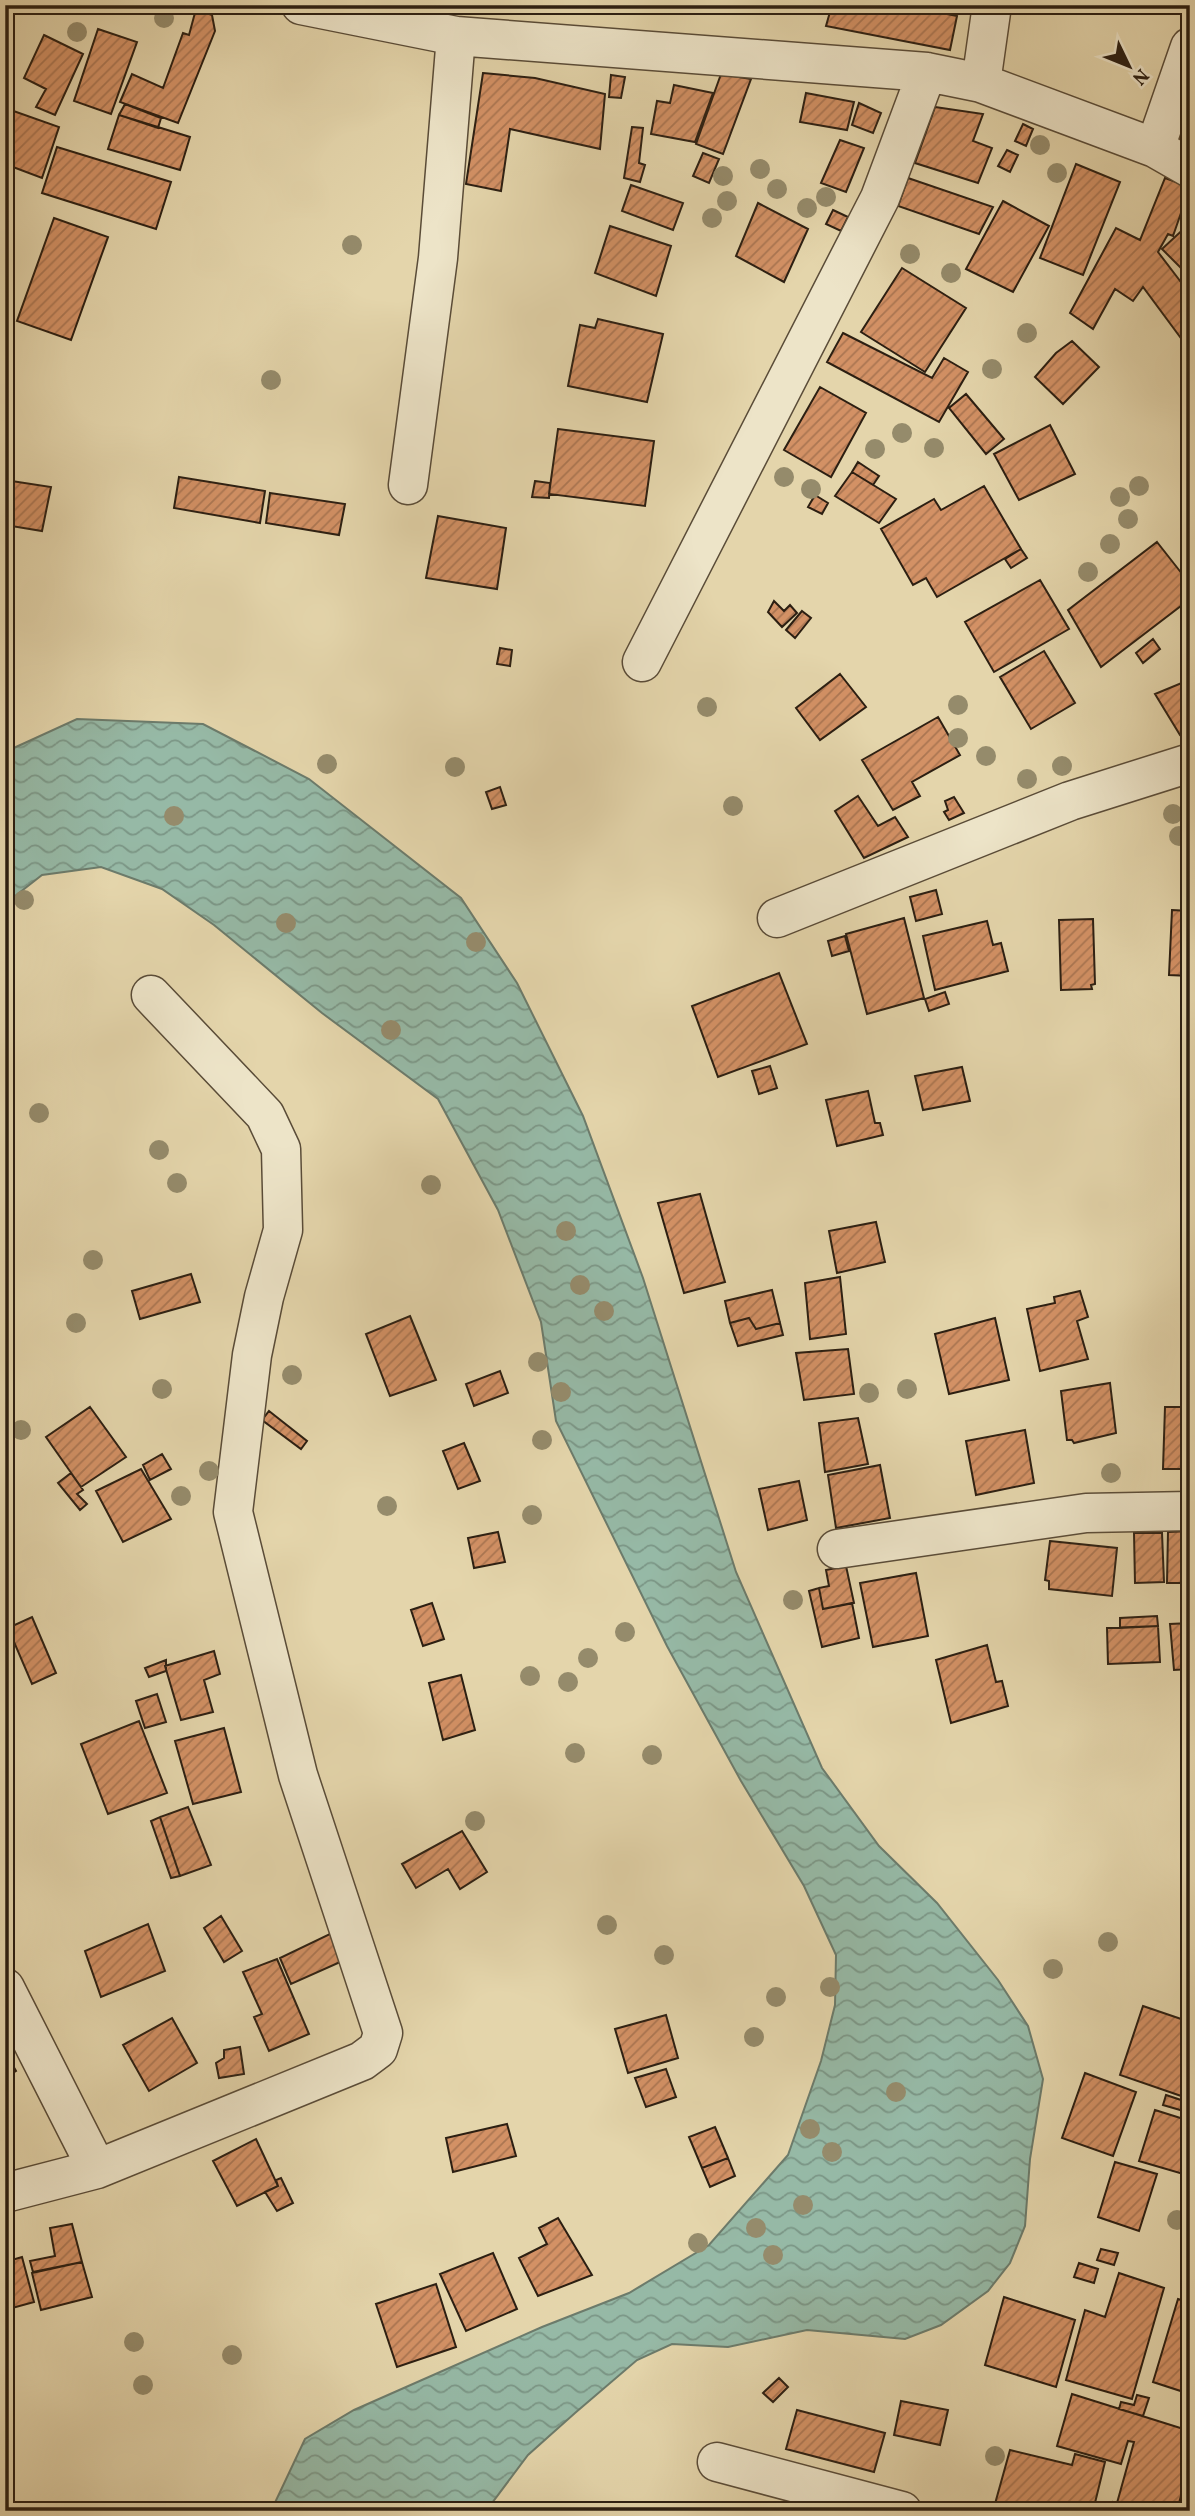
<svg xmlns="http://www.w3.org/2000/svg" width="1195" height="2516" font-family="Vollkorn,serif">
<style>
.water{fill:url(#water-waves);stroke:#6c7b6b;stroke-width:2}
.building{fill:url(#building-hatch);stroke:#2c1f12;stroke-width:2}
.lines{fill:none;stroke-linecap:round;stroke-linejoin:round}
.minor-casing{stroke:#5a4c38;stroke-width:41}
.minor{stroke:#ede4c8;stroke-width:38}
.tree{fill:#958b6b}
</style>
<defs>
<pattern id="water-waves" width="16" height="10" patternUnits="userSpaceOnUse" patternTransform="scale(1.75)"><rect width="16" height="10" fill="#96b9a6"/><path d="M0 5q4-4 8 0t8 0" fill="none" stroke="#7b9686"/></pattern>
<pattern id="building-hatch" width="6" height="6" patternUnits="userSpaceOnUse" patternTransform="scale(1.75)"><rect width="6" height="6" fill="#d39165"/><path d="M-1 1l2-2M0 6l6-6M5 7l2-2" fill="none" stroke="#ab7652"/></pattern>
</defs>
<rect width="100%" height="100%" fill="#e4d5ab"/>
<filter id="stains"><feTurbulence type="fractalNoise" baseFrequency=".00286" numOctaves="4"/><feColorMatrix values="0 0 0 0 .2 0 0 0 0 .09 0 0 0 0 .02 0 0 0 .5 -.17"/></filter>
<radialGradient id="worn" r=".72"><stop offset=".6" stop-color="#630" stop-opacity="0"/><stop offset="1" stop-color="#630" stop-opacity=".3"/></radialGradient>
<path class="water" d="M77 719 203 724 309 779 461 898 517 983 583 1116 643 1278 736 1572 822 1768 879 1846 937 1903 998 1980 1028 2026 1043 2079 1030 2159 1025 2226 1010 2263 988 2291 941 2325 905 2339 807 2330 728 2347 672 2344 637 2360 575 2413 528 2455 486 2511H271L305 2439 354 2410 542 2327 629 2293 709 2245 788 2155 821 2061 835 2005 836 1955 804 1886 741 1781 667 1646 556 1421 541 1322 498 1210 438 1099 322 1013 214 925 162 889 101 867 42 875 5 904V752Z"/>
<path class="building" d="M496 5H515L513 12 498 9Z
M601 5H653L652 14 601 10Z
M792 5H830L829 11Z
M832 5H902L957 16 950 50 826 26Z
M196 9 212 15 215 31 178 123 120 102 132 74 163 88 183 33 189 35Z
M98 29 137 42 111 114 74 101Z
M44 35 83 54 55 115 36 107 46 89 24 78Z
M483 73 535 78 605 94 600 149 510 129 501 191 466 184Z
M721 74 751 79 723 154 696 144Z
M611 75 625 77 621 98 609 97Z
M674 85 713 93 695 142 651 134 657 101 670 103Z
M806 93 854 102 847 130 800 122Z
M859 103 881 113 873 133 852 125Z
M125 104 161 118 158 128 119 115Z
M935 107 983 114 973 141 992 148 978 183 915 163Z
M5 108 59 127 42 178 5 164Z
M119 115 190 137 180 170 108 149Z
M1023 124 1033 129 1026 146 1015 141Z
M632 127 643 128 639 163 645 165 640 182 624 178Z
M840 140 864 148 846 192 821 183Z
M57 147 171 182 156 229 42 193Z
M1007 150 1018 155 1010 172 998 166Z
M703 153 719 159 709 183 693 176Z
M1076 164 1120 182 1083 275 1040 258Z
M908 178 993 207 979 234 898 206Z
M1165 178 1190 187 1173 236 1168 234 1158 252 1190 294V341L1186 345 1143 287 1133 301 1115 289 1093 329 1070 313 1116 228 1140 240Z
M631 185 683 203 673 230 622 211Z
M1003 201 1049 226 1013 292 966 269Z
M758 203 808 229 784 282 736 256Z
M833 210 848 217 841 231 826 224Z
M54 218 108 237 71 340 17 321Z
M1190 223V277L1162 249Z
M610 226 671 246 656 296 595 273Z
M902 268 966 308 925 372 861 332Z
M598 319 663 334 647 402 568 386 580 325 595 328Z
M843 333 932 378 944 358 968 372 939 422 827 362Z
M1072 341 1099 367 1063 404 1035 377 1056 353Z
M820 387 866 413 831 477 784 450Z
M966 394 1004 439 986 454 949 408Z
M1050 425 1075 474 1019 500 994 454Z
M558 429 654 441 645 506 549 494Z
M858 462 879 476 873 485 852 472Z
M852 472 896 499 879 523 835 496Z
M179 477 265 491 260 523 174 508Z
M5 480 51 487 42 531 5 525Z
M535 481 550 483 549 498 532 497Z
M984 486 1021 549 937 597 926 578 913 585 881 529 934 499 941 510Z
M270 493 345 504 339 535 266 523Z
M815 495 828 503 822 514 808 507Z
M438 516 506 528 497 589 426 578Z
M1157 542 1190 584V599L1101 667 1068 610Z
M1021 549 1027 558 1011 568 1005 559Z
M1040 580 1069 629 994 672 965 622Z
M774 601 784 611 790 605 797 613 782 627 768 612Z
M802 611 811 618 795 638 786 630Z
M1153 639 1160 649 1143 663 1136 653Z
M500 648 512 650 510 666 497 664Z
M1044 651 1075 703 1031 729 1000 677Z
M840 674 866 707 820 740 796 708Z
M1184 682 1190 693V731L1180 735 1155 694Z
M938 717 960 755 912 782 920 796 893 810 862 760Z
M500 787 506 805 492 809 486 792Z
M858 796 878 826 895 817 908 837 864 858 835 811Z
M954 797 964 813 949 820 944 812 948 810 945 801Z
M936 890 942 914 916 921 910 897Z
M1172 910 1190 911V976L1169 975Z
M904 918 924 998 867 1014 846 934Z
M1093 919 1095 984 1091 985 1092 989 1061 990 1059 920Z
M987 921 993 945 1001 943 1008 971 935 990 923 936Z
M845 936 849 951 832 956 828 941Z
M779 973 807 1044 718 1077 692 1006Z
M945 992 949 1004 929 1011 925 999Z
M770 1066 777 1088 759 1094 752 1071Z
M962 1067 970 1101 923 1110 915 1076Z
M868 1091 875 1123H880L883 1135 837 1146 826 1100Z
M700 1194 725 1282 684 1293 658 1203Z
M876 1222 885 1262 837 1273 829 1231Z
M191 1274 200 1302 140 1319 132 1291Z
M840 1277 846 1334 810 1339 805 1283Z
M772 1290 780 1323 756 1329 749 1318 730 1323 725 1301Z
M1080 1291 1088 1317 1077 1321 1088 1359 1040 1371 1027 1309 1055 1303 1054 1297Z
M410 1316 436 1380 390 1396 366 1334Z
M749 1318 756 1329 780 1323 783 1335 738 1346 730 1323Z
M995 1318 1009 1380 949 1394 935 1334Z
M848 1349 854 1394 804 1400 796 1353Z
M500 1371 508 1393 474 1406 466 1384Z
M1110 1383 1116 1433 1074 1443 1072 1440H1067L1061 1391Z
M90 1407 126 1457 81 1487 46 1437Z
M1165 1407H1190V1469H1163Z
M269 1411 307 1441 301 1449 262 1420Z
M858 1418 868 1464 825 1472 819 1423Z
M1025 1430 1034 1483 976 1495 966 1441Z
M464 1443 480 1481 458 1489 443 1451Z
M162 1454 171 1469 150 1480 143 1465Z
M880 1465 890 1518 836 1528 828 1475Z
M141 1469 171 1519 123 1542 96 1491Z
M71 1473 83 1490 77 1494 87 1504 80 1510 58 1483Z
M799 1481 807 1520 768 1530 759 1489Z
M1190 1531V1587H1182V1583H1167L1168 1532Z
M498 1532 505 1562 474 1568 468 1538Z
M1134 1533H1162L1164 1582 1135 1583Z
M1050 1541 1117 1548 1112 1596 1049 1589V1581L1045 1580Z
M846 1566 854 1603 823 1609 819 1588 829 1586 826 1570Z
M916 1573 928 1636 873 1647 860 1583Z
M819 1588 823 1609 852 1603 859 1638 822 1647 809 1591Z
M432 1603 444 1639 423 1646 411 1610Z
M1157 1616 1158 1626 1120 1628V1618Z
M32 1617 56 1673 32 1684 8 1628Z
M1190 1623V1669L1174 1670 1170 1624Z
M1158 1626 1160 1662 1108 1664 1107 1628Z
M987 1645 996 1682 1002 1681 1008 1706 951 1723 936 1660Z
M214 1651 220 1674 204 1680 213 1712 181 1720 165 1666Z
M166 1660V1671L149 1677 145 1668Z
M461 1675 475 1730 443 1740 429 1683Z
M157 1694 166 1722 145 1728 136 1701Z
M139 1721 167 1793 108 1814 81 1744Z
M224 1728 241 1792 193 1804 175 1741Z
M188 1807 211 1865 180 1876 160 1817Z
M160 1817 180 1876 171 1878 151 1821Z
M462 1831 487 1872 460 1889 448 1869 416 1888 402 1864Z
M221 1916 242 1951 224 1962 204 1928Z
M148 1924 165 1971 101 1997 85 1951Z
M334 1932 347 1959 291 1984 280 1958Z
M277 1959 309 2034 269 2051 254 2017 262 2014 243 1972Z
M1143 2006 1190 2022V2099L1120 2075Z
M666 2015 678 2058 628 2073 615 2029Z
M172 2018 197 2063 149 2091 123 2045Z
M240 2047 244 2074 219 2078 216 2063 224 2058V2050Z
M5 2052 16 2071 5 2078Z
M666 2069 676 2097 646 2107 635 2078Z
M1085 2073 1136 2092 1113 2156 1062 2138Z
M1166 2095 1190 2103 1187 2112 1163 2105Z
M1155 2110 1190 2121V2176L1139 2161Z
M507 2124 516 2156 453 2172 446 2138Z
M715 2127 728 2158 702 2168 689 2137Z
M256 2139 278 2186 237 2206 213 2161Z
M728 2158 735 2176 710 2187 702 2168Z
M1115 2162 1157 2174 1139 2231 1098 2217Z
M281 2178 293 2203 277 2211 265 2192 278 2186 276 2180Z
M558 2218 592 2275 538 2296 519 2258 547 2244 539 2228Z
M72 2224 82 2262 33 2272 30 2261 55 2256 50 2228Z
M1101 2249 1118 2253 1114 2265 1097 2260Z
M493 2253 517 2309 466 2331 440 2274Z
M22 2257 34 2302 5 2310V2262Z
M82 2262 92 2297 41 2310 32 2273Z
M1079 2263 1098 2269 1094 2283 1074 2277Z
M1119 2273 1164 2288 1132 2399 1066 2380 1085 2310 1105 2317Z
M436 2284 456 2347 397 2367 376 2304Z
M1004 2297 1075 2320 1056 2387 985 2365Z
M1178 2299 1190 2303V2394L1153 2382Z
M779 2378 788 2387 773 2402 763 2393Z
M1072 2394 1190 2431V2461L1177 2511H1111L1113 2502 1117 2503 1134 2442 1128 2441 1121 2464 1057 2446Z
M1137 2395 1149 2398 1143 2416 1119 2409 1121 2402 1134 2405Z
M901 2401 948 2410 940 2445 894 2435Z
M797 2410 885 2433 874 2472 786 2449Z
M1010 2450 1072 2465 1075 2454 1105 2462 1093 2511H993Z"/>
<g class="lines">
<g class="minor-casing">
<path id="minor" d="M301 5 456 36 927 72 981 83 1155 148 1190 168
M981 83 992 5
M1155 148 1190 47
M408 485 438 258 456 36
M642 662 880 198 927 72
M777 918 1070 801 1190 763
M837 1549 1086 1513 1190 1511
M5 1988 97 2169
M5 2193 97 2169 362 2061 378 2049 383 2033 298 1775 233 1512 252 1355 264 1297 283 1230 281 1149 265 1115 151 995
M717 2462 902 2511"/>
</g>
<use href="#minor" class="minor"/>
</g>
<g class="tree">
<circle cx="164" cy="18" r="10"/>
<circle cx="77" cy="32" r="10"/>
<circle cx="1040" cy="145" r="10"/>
<circle cx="760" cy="169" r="10"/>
<circle cx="1057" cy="173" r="10"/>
<circle cx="723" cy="176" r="10"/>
<circle cx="777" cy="189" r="10"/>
<circle cx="826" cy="197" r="10"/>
<circle cx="727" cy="201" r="10"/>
<circle cx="807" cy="208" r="10"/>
<circle cx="712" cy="218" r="10"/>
<circle cx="352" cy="245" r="10"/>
<circle cx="910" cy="254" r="10"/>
<circle cx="951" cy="273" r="10"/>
<circle cx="1027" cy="333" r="10"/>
<circle cx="992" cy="369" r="10"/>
<circle cx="271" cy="380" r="10"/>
<circle cx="902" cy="433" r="10"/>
<circle cx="934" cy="448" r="10"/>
<circle cx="875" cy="449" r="10"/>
<circle cx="784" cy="477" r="10"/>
<circle cx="1139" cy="486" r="10"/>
<circle cx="811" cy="489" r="10"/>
<circle cx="1120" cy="497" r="10"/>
<circle cx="1128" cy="519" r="10"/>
<circle cx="1110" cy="544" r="10"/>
<circle cx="1088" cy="572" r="10"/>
<circle cx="958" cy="705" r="10"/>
<circle cx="707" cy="707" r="10"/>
<circle cx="958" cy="738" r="10"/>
<circle cx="986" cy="756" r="10"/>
<circle cx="327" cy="764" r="10"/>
<circle cx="1062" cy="766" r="10"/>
<circle cx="455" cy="767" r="10"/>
<circle cx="1027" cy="779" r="10"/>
<circle cx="733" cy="806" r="10"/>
<circle cx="1173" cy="814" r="10"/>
<circle cx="174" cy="816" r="10"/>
<circle cx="1179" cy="836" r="10"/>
<circle cx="24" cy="900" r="10"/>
<circle cx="286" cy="923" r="10"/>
<circle cx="476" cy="942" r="10"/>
<circle cx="391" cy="1030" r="10"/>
<circle cx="39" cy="1113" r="10"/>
<circle cx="159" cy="1150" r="10"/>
<circle cx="177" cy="1183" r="10"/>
<circle cx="431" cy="1185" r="10"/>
<circle cx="566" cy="1231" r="10"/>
<circle cx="93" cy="1260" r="10"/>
<circle cx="580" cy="1285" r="10"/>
<circle cx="604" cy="1311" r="10"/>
<circle cx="76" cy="1323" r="10"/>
<circle cx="538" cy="1362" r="10"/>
<circle cx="292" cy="1375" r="10"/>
<circle cx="162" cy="1389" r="10"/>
<circle cx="907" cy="1389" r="10"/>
<circle cx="561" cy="1392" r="10"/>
<circle cx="869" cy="1393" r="10"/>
<circle cx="21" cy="1430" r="10"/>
<circle cx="542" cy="1440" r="10"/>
<circle cx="209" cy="1471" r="10"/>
<circle cx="1111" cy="1473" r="10"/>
<circle cx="181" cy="1496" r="10"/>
<circle cx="387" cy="1506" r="10"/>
<circle cx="532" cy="1515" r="10"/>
<circle cx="793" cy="1600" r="10"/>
<circle cx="625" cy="1632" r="10"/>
<circle cx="588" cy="1658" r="10"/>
<circle cx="530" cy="1676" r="10"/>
<circle cx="568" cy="1682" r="10"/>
<circle cx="575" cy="1753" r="10"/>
<circle cx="652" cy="1755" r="10"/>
<circle cx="475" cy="1821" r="10"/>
<circle cx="607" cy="1925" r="10"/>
<circle cx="1108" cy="1942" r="10"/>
<circle cx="664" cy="1955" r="10"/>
<circle cx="1053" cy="1969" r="10"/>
<circle cx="830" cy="1987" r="10"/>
<circle cx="776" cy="1997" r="10"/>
<circle cx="754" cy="2037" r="10"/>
<circle cx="896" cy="2092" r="10"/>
<circle cx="810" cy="2129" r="10"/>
<circle cx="832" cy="2152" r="10"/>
<circle cx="803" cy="2205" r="10"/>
<circle cx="1177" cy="2220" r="10"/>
<circle cx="756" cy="2228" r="10"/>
<circle cx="698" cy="2243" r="10"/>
<circle cx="773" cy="2255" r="10"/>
<circle cx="134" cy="2342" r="10"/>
<circle cx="232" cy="2355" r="10"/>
<circle cx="143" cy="2385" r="10"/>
<circle cx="995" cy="2456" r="10"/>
</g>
<rect width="1195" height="2516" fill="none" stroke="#e4d5ab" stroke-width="28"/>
<rect x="7" y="7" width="1181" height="2502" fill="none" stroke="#2c1f12" stroke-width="3.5"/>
<rect x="14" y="14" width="1167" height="2488" fill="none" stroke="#2c1f12" stroke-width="2"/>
<g transform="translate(1129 66) rotate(133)" stroke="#ede4c8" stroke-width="5" paint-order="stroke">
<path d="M0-5L12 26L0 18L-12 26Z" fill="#2c1f12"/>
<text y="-10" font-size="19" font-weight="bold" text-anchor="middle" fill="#2c1f12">N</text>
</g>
<rect width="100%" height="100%" filter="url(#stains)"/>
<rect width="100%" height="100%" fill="url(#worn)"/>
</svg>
